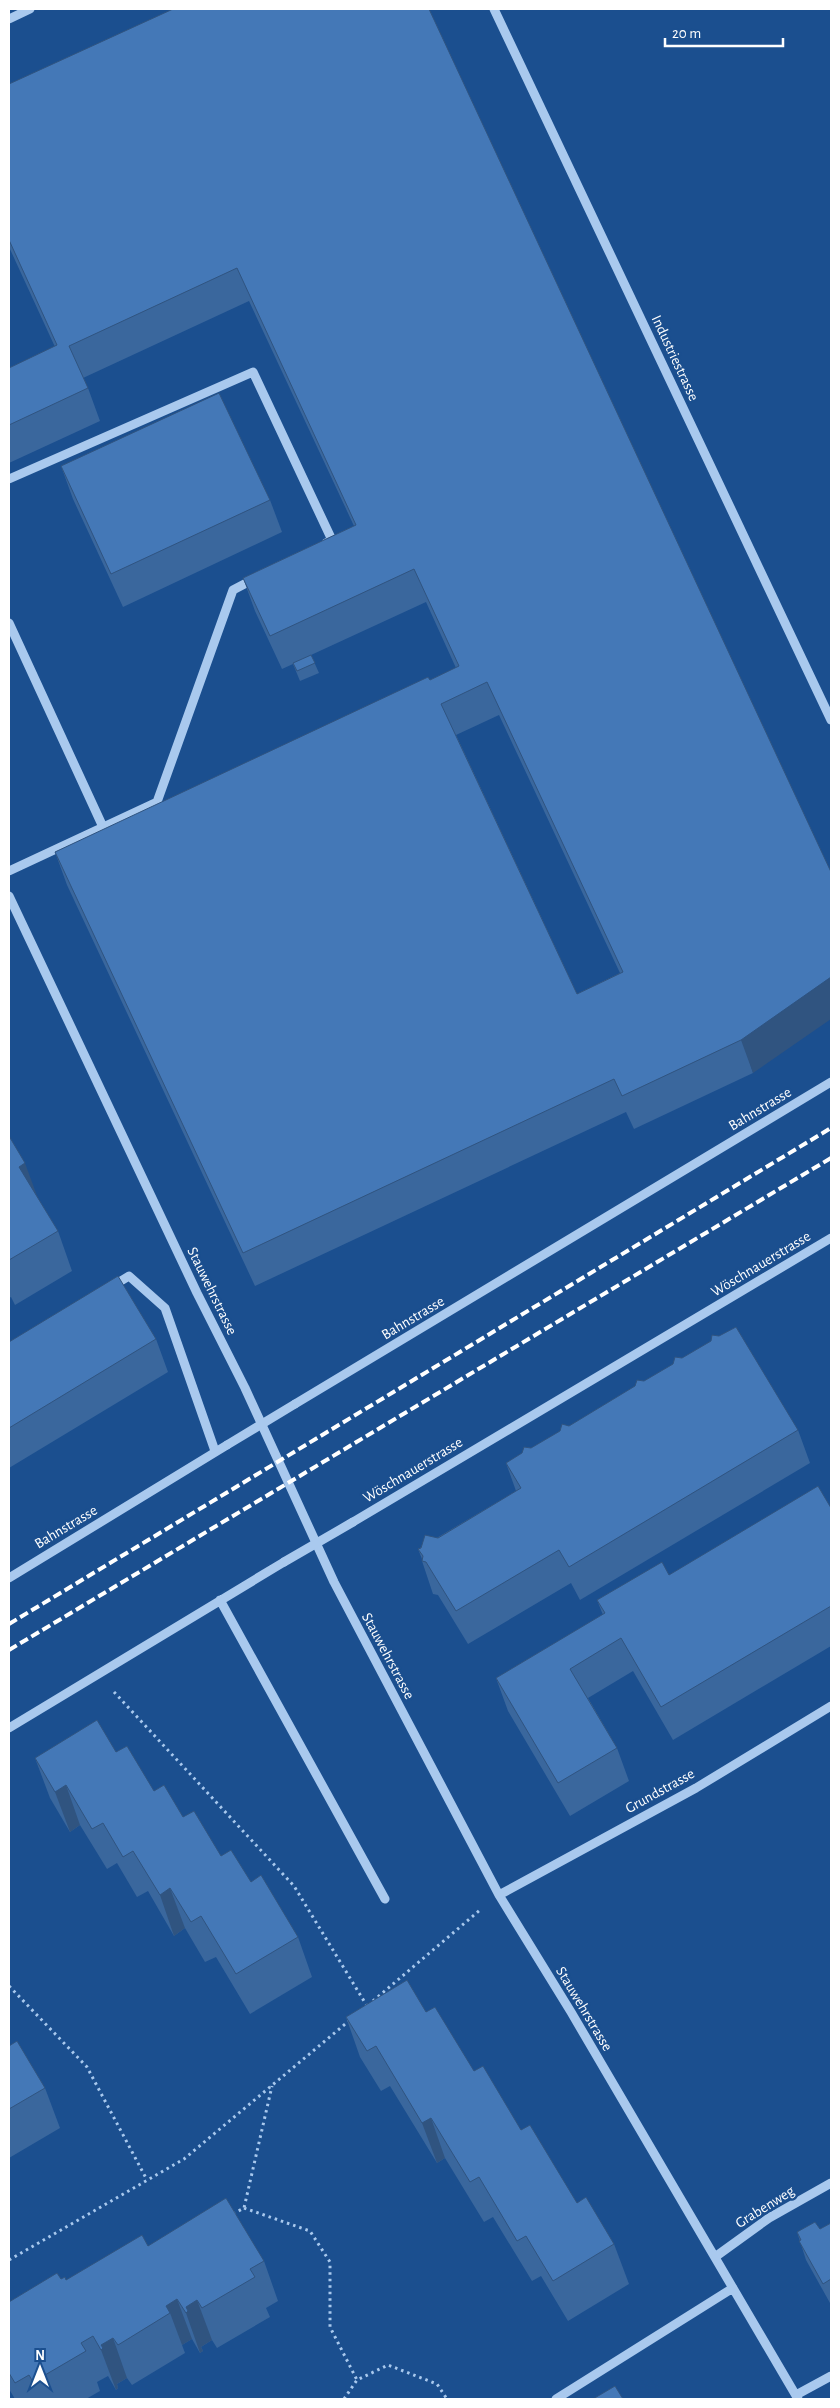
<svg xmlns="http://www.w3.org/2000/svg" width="840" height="2408" font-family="'Alegreya Sans',sans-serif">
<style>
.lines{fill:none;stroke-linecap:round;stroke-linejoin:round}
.path{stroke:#a9c9ee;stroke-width:3;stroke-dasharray:2.5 4;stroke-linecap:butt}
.minor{stroke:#a9c9ee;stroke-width:9}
.rail{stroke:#fff;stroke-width:4;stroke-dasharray:9 4;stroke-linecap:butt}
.minor-bridge{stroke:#a9c9ee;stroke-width:9}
.wall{fill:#3a679d;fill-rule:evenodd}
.shaded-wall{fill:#305480}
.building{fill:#4478b7;stroke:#305480;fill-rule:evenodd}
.labels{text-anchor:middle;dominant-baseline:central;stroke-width:5;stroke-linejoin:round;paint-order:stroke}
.street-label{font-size:15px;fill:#fff;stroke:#1b4f8f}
</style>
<rect width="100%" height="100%" fill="#1b4f8f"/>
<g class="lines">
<path class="path" d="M114 1692 294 1886 367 2006
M9 1986 87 2067 147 2180
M373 2001 480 1910
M244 2208 310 2231 330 2262V2327L357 2380
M233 2214 244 2208 272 2086
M9 2260 184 2159 350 2020
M344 2399 357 2380 388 2365 437 2384 447 2399"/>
<path class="minor" d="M494 9 831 720
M9 19 30 9
M9 479 253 372 332 540 326 543
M9 623 103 827
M9 871 157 802 233 590 254 579
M9 896 197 1293 245 1388 334 1582 499 1895 571 2012 798 2399
M111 1287 129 1276 165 1308 215 1451
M295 1404 831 1082
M353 1522 831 1238
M9 1578 227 1445
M220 1600 385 1899
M9 1728 284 1562
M499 1895 696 1788 831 1706
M715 2257 769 2218 831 2183
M796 2395 831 2376
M556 2399 733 2288"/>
<path class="rail" d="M9 1624 831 1128
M9 1650 831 1158"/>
<path class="minor-bridge" d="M227 1445 295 1404
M284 1562 353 1522"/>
</g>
<path class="wall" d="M429 9 753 1073 634 1129 626 1112 255 1286 67 885 55 852 456 668 426 602 311 655 319 673 300 681 293 664 282 669 255 611 243 578 354 526 249 301 83 378 88 388 100 421 9 463V368L55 347 9 247V84ZM499 715 620 973 577 994 456 735Z
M61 466 270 500 282 532 123 607 73 499Z
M9 1136 37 1198 58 1231 72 1271 15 1305 11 1297 9 1298Z
M156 1339 168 1372 9 1468V1342Z
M569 1426 798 1430 810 1463 580 1600 571 1583 468 1644 438 1595 433 1594 422 1561V1559L418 1549 516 1491 506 1463Z
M831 1508V1646L673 1740 633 1671 588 1698 617 1748 629 1781 570 1816 508 1711 496 1678 603 1615 597 1600 669 1575Z
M116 1752 154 1791 183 1817 221 1856 251 1882 298 1937 312 1977 250 2014 216 1957 205 1962 185 1928 174 1936 148 1891 137 1897 117 1863 107 1869 80 1825 70 1832 50 1798 35 1758Z
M426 2012 521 2130 577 2203 614 2244 629 2284 568 2321 541 2276 532 2281 493 2217 484 2222 445 2158 437 2163 390 2086 381 2091 360 2057 346 2017Z
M9 2046 45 2088 60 2128 9 2158Z
M831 2223V2302L830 2303 806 2260 797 2232 820 2229Z
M148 2246 264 2261 278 2301 266 2308 270 2317 217 2348 212 2340 201 2347 203 2351 200 2353 192 2339 182 2345 185 2353 132 2385 127 2378 117 2384 118 2388 116 2390 108 2376 97 2382 100 2391 86 2399H15L9 2389V2302L61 2279 66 2280Z"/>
<path class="shaded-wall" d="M831 977V1019L753 1073 741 1040Z
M25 1163 40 1204 19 1167Z
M66 1785 80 1825 70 1832 55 1792Z
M170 1888 185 1928 174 1936 160 1895Z
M431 2118 445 2158 437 2163 422 2123Z
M177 2299 192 2339 182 2345 170 2313 166 2306Z
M197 2300 212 2340 201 2347 203 2351 200 2353 186 2313V2307Z
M113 2338 127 2378 117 2384 118 2388 116 2390 101 2350V2345Z"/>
<path class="building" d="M173 9H429L831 872V977L741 1040 622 1096 614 1079 243 1253 55 852 428 677 430 680 459 666 414 569 270 636 243 578 356 525 237 268 69 346 88 388 9 425V368L57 345 9 240V84ZM487 682 623 972 577 994 441 704Z
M219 393 270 500 111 574 61 466Z
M311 655 315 663 297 671 293 663Z
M9 1136 25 1163 19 1167 58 1231 9 1260Z
M118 1276 156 1339 9 1428V1342Z
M736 1327 798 1430 569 1567 559 1550 456 1611 426 1562 422 1561 423 1556 418 1549 421 1548 425 1535 438 1538 521 1488 506 1463 522 1453 524 1447 531 1448 560 1431 562 1424 569 1426 635 1386 637 1380 644 1381 673 1364 675 1357 682 1358 711 1341 712 1335 719 1336Z
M818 1486 831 1508V1606L661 1707 621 1638 570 1669 617 1748 558 1783 496 1678 605 1613 597 1600 662 1562 669 1575Z
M97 1720 116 1752 127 1746 154 1791 164 1785 183 1817 194 1811 221 1856 231 1850 251 1882 261 1875 298 1937 236 1974 201 1916 191 1922 170 1888 160 1895 133 1851 123 1857 103 1823 92 1829 66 1785 55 1792 35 1758Z
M407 1980 426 2012 435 2007 474 2071 483 2066 521 2130 530 2125 577 2203 586 2197 614 2244 553 2281 526 2236 517 2241 479 2177 470 2182 431 2118 422 2123 376 2046 367 2051 346 2017Z
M17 2041 45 2088 9 2109V2046Z
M226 2198 264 2261 250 2269 255 2277 202 2308 197 2300 186 2307 188 2311 186 2313 177 2299 166 2306 170 2313 118 2345 113 2338 101 2345 103 2348 101 2350 93 2336 81 2343 86 2351 33 2382 29 2375 15 2383 9 2373V2302L57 2273 61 2279 65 2277 66 2280 142 2235 148 2246Z
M815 2222 820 2229 831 2223V2279L823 2284 799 2241 801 2240 797 2232Z
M615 2386 623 2399H593Z"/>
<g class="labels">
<g class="street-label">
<text transform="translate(675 358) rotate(65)">Industriestrasse</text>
<text transform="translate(760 1109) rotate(-31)">Bahnstrasse</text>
<text transform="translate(761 1264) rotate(-31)">Wöschnauerstrasse</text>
<text transform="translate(212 1291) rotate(64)">Stauwehrstrasse</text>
<text transform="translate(413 1318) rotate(-31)">Bahnstrasse</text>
<text transform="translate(413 1470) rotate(-31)">Wöschnauerstrasse</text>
<text transform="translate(66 1527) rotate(-31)">Bahnstrasse</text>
<text transform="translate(388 1656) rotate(62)">Stauwehrstrasse</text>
<text transform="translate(660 1791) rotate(-29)">Grundstrasse</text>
<text transform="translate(584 2009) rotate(59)">Stauwehrstrasse</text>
<text transform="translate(765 2207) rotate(-32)">Grabenweg</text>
</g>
</g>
<rect width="840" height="2408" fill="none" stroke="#ffffff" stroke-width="20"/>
<g transform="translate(40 2368)" stroke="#1b4f8f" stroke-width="4" paint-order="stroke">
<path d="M0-4L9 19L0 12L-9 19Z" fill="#ffffff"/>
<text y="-8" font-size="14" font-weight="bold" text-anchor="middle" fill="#ffffff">N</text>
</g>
<path d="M665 38v8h118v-8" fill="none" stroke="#ffffff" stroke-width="2.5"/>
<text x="672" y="38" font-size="15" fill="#ffffff" stroke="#1b4f8f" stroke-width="4" paint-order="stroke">20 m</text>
</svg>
